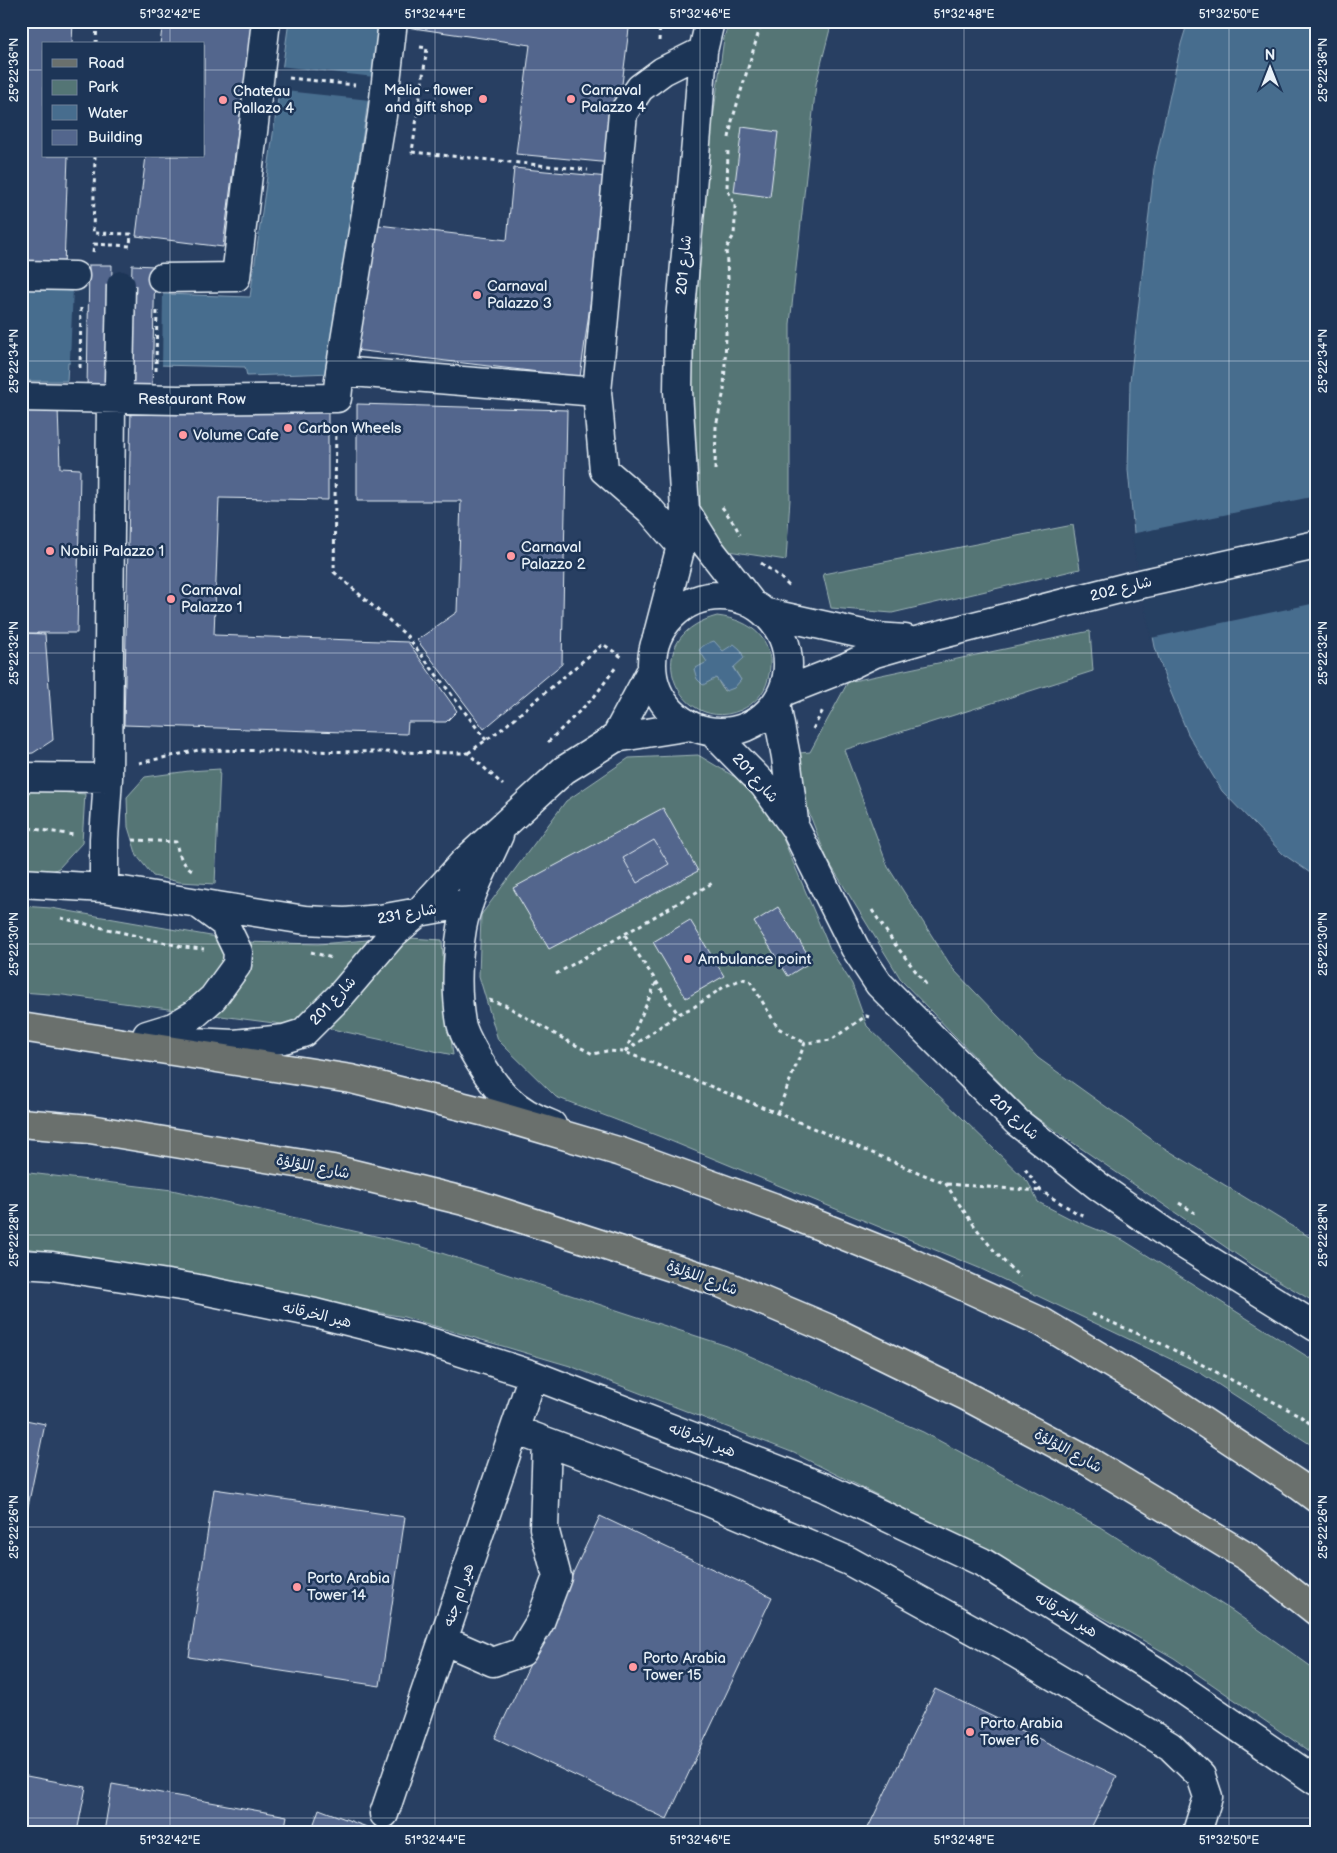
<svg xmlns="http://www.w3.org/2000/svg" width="1337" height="1853" font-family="'Balsamiq Sans','Playpen Sans Arabic',sans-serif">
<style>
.green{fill:#547575;stroke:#9eb3b6;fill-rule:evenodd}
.water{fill:#476d8e;stroke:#87a2b8}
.pier{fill:#283f62}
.building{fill:#53668d;stroke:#e8f1f8}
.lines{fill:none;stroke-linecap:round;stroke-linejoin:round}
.minor-casing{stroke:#e8f1f8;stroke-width:31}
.major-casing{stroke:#e8f1f8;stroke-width:31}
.path{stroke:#e8f1f8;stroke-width:3;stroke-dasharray:4 4;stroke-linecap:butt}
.minor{stroke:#1d3557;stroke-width:28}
.major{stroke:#6a706d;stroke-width:28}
.minor-bridge-casing{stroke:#e8f1f8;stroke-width:31;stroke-linecap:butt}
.minor-bridge{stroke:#1d3557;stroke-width:28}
.ticks{fill:none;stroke:#e8f1f8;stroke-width:1;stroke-opacity:0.45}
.poi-dot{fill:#ff9aa2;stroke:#1d3557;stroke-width:2}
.labels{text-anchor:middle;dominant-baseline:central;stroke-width:5;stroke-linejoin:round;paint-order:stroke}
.poi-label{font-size:15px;fill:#e8f1f8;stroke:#1d3557;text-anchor:start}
.street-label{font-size:15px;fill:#e8f1f8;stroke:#1d3557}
.neatline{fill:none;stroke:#e8f1f8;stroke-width:2}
.ticks-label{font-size:12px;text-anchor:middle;fill:#e8f1f8}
</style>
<rect width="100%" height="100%" fill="#283f62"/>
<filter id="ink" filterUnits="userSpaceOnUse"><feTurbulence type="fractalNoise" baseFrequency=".02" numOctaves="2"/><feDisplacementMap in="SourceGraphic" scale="10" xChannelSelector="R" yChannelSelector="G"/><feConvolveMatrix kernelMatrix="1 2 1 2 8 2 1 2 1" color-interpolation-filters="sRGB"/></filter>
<g filter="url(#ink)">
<path class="green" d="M729 21H832L816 84 790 324V499L786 560 722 550 691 502V280L724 38Z
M1073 525 1080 569 892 613 831 608 823 574Z
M717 616C752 620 778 641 768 679 765 693 754 704 741 710 680 737 633 638 717 616ZM723 651 741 680 734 687 724 691 707 662Z
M1090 631 1093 671 844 750 888 867 953 969 1038 1058 1161 1146 1316 1241V1303L1249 1263 1028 1112 902 981 827 859 804 800 800 753 810 752 848 682Z
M698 755 735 777 773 815 830 949 852 984 867 1026 1028 1182 1038 1202 1071 1219 1123 1240 1316 1362V1448L1202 1374 979 1268 661 1137 556 1097 498 1040 479 976 481 915 566 801 629 758Z
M220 769 215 884 179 882 153 876 137 856 128 827 127 797 145 777 189 771Z
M32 790 85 794 82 843 59 868 46 874 21 873V802Z
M21 906 51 908 245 942 318 944 368 940 329 992 314 1009 289 1025 63 995 21 992Z
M409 938 442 940 444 979 453 1055 327 1028Z
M21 1172 172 1190 420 1246 727 1346 923 1432 1100 1527 1234 1612 1316 1670V1756L1174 1658 972 1543 794 1453 570 1366 404 1317 21 1247Z"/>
<path class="water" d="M289 21H380L338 301 333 373 247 376 245 367 68 363 67 381H28V379H21V289L250 297Z
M1188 21H1316V877L1283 854 1222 791 1188 734 1167 683 1155 647 1135 543 1128 470 1130 382 1154 169 1181 44Z
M714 641 723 651 734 644 740 649 744 658 733 668 741 680 734 688 726 691 716 678 703 685 697 679 694 669 707 662 699 650C703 645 708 643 714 641Z"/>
<path class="pier" d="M279 66 374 77 370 100 276 90Z
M73 288 163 292 162 368 70 366 69 383Z
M1316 496V603L1151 638 1131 534Z"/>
<path class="building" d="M21 21H73L72 44H44V156H68L64 267 21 266Z
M163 21H252L223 247 136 236 146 156H204V44H160Z
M407 21H630L612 163 516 154 530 45 406 27Z
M742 127 778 132 770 197 734 192Z
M514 168 608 177 580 377 355 350 370 224 507 240Z
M89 265H112L110 389H87Z
M132 265 155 266 152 389H128Z
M357 404 567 410 562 664 484 729 417 640 457 612 461 501H357Z
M21 407 58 408 60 468 80 469 77 633H21Z
M131 408 328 412V500L219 498 214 635 408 642 457 711 446 722H408L407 734 124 725Z
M21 633 45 634 53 740 33 753 22 754V765Z
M663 808 698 871 549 949 513 888Z
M654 840 669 864 637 883 623 858Z
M778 907 812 961 788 976 754 922Z
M690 920 724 976 686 998 653 942Z
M21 1419 45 1424 21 1540Z
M214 1489 405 1517 380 1686 189 1657Z
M600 1516 772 1597 667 1819 495 1738Z
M935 1689 1117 1776 1089 1832H866Z
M21 1775 86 1787 77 1832H21Z
M112 1784 287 1816 284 1832H104Z
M319 1809 380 1832H311Z"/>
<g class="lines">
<g class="minor-casing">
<path id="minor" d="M21 275 75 276
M162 278 236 277 266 21
M340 371 597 392
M21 397 178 400 337 398 340 371 382 116 393 21
M685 510 708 547 750 601
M681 546 650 510 604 470 597 392 623 113 640 88 663 71 703 51
M652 664a68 68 0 1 1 136 0a68 68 0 1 1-136 0Z
M767 613 876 637 905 639
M658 634 681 546 685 510 678 391 679 331 697 132 703 51 710 21
M783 692 844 668 875 653 927 638 1127 587 1316 545
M776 704 786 757 794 821
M712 732 764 785 795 828 855 948 879 984 1017 1122 1098 1186 1167 1234 1316 1327
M615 738 652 669
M21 777 108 778
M499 835C486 865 468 895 462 928 457 958 456 993 461 1023 463 1033 470 1045 475 1054 496 1090 511 1110 552 1125
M21 883 104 888 305 920 345 922 380 919 469 903
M104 888V839L108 778 111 399
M147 1035 173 1027 195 1014 213 998 237 965 238 952 224 923 197 903
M172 1041 234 1044 284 1039 303 1033 341 995 393 934 419 912 465 861 564 770 615 738 691 726
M21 1264 52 1266 193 1288 315 1313 427 1341 533 1375 823 1487 982 1562 1159 1673 1316 1781
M515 1430 704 1500 849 1561 1017 1654 1170 1746 1201 1776 1208 1797 1197 1832
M443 1640 493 1662 522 1652 540 1622 557 1577 544 1528 547 1442
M384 1814 533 1375"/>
</g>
<g class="major-casing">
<path id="major" d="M21 1027 351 1079 485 1112 621 1152 773 1207 910 1262 1042 1322 1158 1392 1297 1484 1316 1498
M21 1123 90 1129 333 1169 476 1204 718 1282 827 1328 966 1396 1088 1461 1247 1557 1316 1611"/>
</g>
<path class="path" d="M659 41 660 21
M96 44 97 21
M420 47 427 48 412 152 588 170
M289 78 355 85
M729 138 732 121 762 21
M93 252 94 244 130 246 131 234 93 233 95 156
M80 368 81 304
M156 371 157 307
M336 428 334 572 407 636 486 740
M715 470 716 426 724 391 728 278 726 249 734 235 735 220V205L727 189 728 150
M722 507 735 525 740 535
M761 563 780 577 789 586
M813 729 824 708
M548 742 594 697 616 667
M468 753 503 728 603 644 623 658
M139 763 199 750 468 753 503 785
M21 827 74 835
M133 840 176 842C178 853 182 864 192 870
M872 910 894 943 928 987
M61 918 183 947 204 949
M625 935 678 1014 694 1007 725 986 743 979 750 981 778 1028 805 1043
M311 952 332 958
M556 974 714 882
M489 1000 505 1005 560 1037 593 1054 607 1051 625 1052 777 1113 946 1184C967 1217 991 1251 1020 1277
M626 1051 678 1014
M625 1052 656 983
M777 1113 805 1043 831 1040 866 1016 869 1017
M1025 1169 1041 1191 1077 1213 1086 1216
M947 1184 1041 1191
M1179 1203 1195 1213
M1092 1314 1164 1345 1299 1415 1316 1428"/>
<use href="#minor" class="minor"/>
<use href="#major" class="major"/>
<g class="minor-bridge-casing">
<path id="minor-bridge" d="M119 382 121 285"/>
</g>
<use href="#minor-bridge" class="minor-bridge"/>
</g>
</g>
<path class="ticks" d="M170 21V44M435 21V1832M700 21V1832M964 21V1832M1229 21V1832M21 70H44M204 70H1316M170 156V1832M21 361H1316M21 653H1316M21 944H1316M21 1235H1316M21 1527H1316M21 1818H1316"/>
<g class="poi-dot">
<circle cx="483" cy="99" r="5"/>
<circle cx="571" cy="99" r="5"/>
<circle cx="223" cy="100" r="5"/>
<circle cx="477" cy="295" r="5"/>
<circle cx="288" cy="428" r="5"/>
<circle cx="183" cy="435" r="5"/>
<circle cx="50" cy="551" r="5"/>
<circle cx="511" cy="556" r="5"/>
<circle cx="171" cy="599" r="5"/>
<circle cx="688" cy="959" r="5"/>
<circle cx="297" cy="1587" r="5"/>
<circle cx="633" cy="1667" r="5"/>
<circle cx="970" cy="1732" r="5"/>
</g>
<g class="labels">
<g class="poi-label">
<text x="473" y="90" text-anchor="end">Melia - flower<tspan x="473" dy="17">and gift shop</tspan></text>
<text x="581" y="90">Carnaval<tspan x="581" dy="17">Palazzo 4</tspan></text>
<text x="233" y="91">Chateau<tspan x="233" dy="17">Pallazo 4</tspan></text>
<text x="487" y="286">Carnaval<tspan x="487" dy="17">Palazzo 3</tspan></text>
<text x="298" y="428">Carbon Wheels</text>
<text x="193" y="435">Volume Cafe</text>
<text x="521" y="547">Carnaval<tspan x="521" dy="17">Palazzo 2</tspan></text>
<text x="60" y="551">Nobili Palazzo 1</text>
<text x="181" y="590">Carnaval<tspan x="181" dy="17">Palazzo 1</tspan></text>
<text x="698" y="959">Ambulance point</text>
<text x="307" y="1578">Porto Arabia<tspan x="307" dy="17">Tower 14</tspan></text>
<text x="643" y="1658">Porto Arabia<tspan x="643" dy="17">Tower 15</tspan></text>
<text x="980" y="1723">Porto Arabia<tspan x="980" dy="17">Tower 16</tspan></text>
</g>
<g class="street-label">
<text transform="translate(684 265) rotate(-85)">شارع 201</text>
<text x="192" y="399">Restaurant Row</text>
<text transform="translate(1121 589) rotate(-14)">شارع 202</text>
<text transform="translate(755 778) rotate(48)">شارع 201</text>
<text transform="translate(407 914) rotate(-10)">شارع 231</text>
<text transform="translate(333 1001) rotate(-47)">شارع 201</text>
<text transform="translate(1014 1117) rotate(42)">شارع 201</text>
<text transform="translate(313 1167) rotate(11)">شارع اللؤلؤة</text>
<text transform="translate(702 1278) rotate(20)">شارع اللؤلؤة</text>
<text transform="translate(317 1315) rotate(13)">هير الخرقانه</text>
<text transform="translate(702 1440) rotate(21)">هير الخرقانه</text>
<text transform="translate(1068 1451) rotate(29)">شارع اللؤلؤة</text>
<text transform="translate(459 1595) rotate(-71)">هير ام جنه</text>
<text transform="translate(1066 1615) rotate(32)">هير الخرقانه</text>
</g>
</g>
<rect width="1337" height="1853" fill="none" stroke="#1d3557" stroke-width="55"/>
<rect x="42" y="42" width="162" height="115" fill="#1d3557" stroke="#6e8097"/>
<rect x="52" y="59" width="25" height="8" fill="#6a706d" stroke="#6e8097"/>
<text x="88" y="68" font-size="15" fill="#e8f1f8">Road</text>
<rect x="52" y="80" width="25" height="15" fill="#547575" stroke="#6e8097"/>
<text x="88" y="92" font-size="15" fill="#e8f1f8">Park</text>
<rect x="52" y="105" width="25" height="15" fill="#476d8e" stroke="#6e8097"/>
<text x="88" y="118" font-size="15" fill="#e8f1f8">Water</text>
<rect x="52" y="130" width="25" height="15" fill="#53668d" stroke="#6e8097"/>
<text x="88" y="142" font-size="15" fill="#e8f1f8">Building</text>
<g transform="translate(1270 68)" stroke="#1d3557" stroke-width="4" paint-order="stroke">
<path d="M0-4L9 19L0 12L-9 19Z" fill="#e8f1f8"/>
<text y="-8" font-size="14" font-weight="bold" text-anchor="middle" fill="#e8f1f8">N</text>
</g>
<rect x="28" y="28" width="1282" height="1798" class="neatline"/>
<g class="ticks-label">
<text x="170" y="18">51°32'42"E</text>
<text x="435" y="18">51°32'44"E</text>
<text x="700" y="18">51°32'46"E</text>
<text x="964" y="18">51°32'48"E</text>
<text x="1229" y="18">51°32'50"E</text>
<text transform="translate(14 70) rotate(-90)" y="4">25°22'36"N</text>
<text transform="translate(1323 70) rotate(-90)" y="4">25°22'36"N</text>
<text transform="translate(14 361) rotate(-90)" y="4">25°22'34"N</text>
<text transform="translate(1323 361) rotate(-90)" y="4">25°22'34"N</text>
<text transform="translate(14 653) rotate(-90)" y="4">25°22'32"N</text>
<text transform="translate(1323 653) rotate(-90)" y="4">25°22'32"N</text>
<text transform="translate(14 944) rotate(-90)" y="4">25°22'30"N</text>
<text transform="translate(1323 944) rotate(-90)" y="4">25°22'30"N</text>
<text transform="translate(14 1235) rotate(-90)" y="4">25°22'28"N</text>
<text transform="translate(1323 1235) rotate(-90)" y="4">25°22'28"N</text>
<text transform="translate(14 1527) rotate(-90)" y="4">25°22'26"N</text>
<text transform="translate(1323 1527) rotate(-90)" y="4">25°22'26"N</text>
<text x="170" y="1844">51°32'42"E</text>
<text x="435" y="1844">51°32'44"E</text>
<text x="700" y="1844">51°32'46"E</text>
<text x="964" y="1844">51°32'48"E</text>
<text x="1229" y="1844">51°32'50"E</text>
</g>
</svg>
